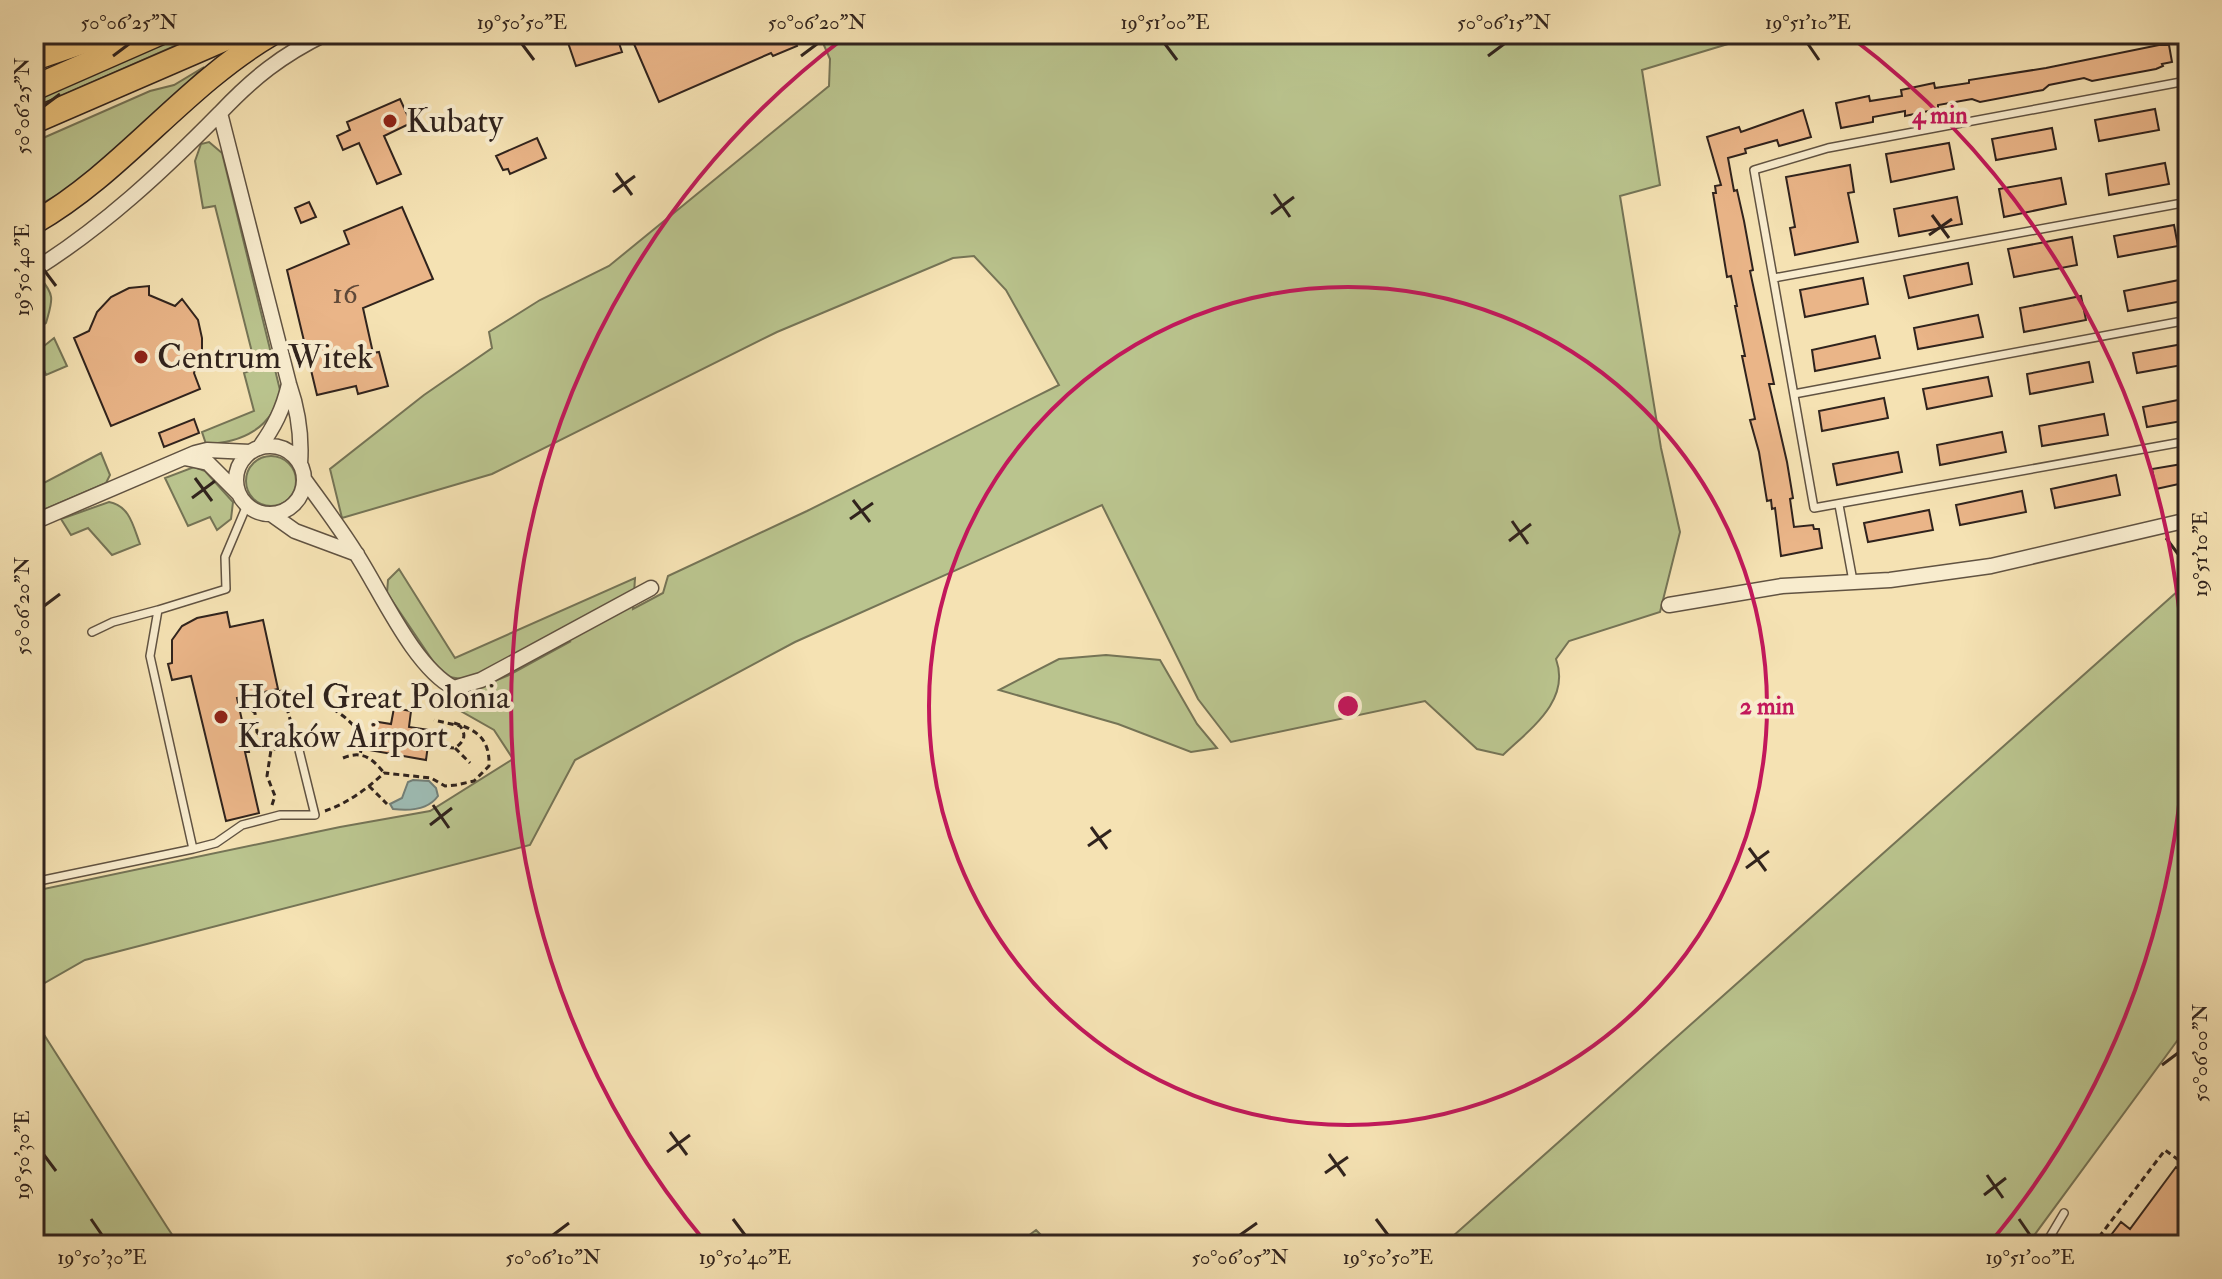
<svg xmlns="http://www.w3.org/2000/svg" width="2222" height="1279" font-family="'IM FELL Double Pica',serif">
<style>
.green{fill:#bac48e;stroke:#757456;stroke-width:2}
.water{fill:#9ebcb4;stroke:#727f78;stroke-width:2}
.building{fill:#eab588;stroke:#30231d;stroke-width:2}
.lines{fill:none;stroke-linecap:round;stroke-linejoin:round}
.service-casing{stroke:#615342;stroke-width:10}
.minor-casing{stroke:#615342;stroke-width:17}
.primary-casing{stroke:#30231d;stroke-width:25}
.motorway-casing{stroke:#30231d;stroke-width:27}
.path{stroke:#30231d;stroke-width:3;stroke-dasharray:6 4;stroke-linecap:butt}
.service{stroke:#f8ecce;stroke-width:7}
.minor{stroke:#f8ecce;stroke-width:14}
.primary{stroke:#eac17a;stroke-width:22}
.motorway{stroke:#eac17a;stroke-width:24}
.ticks{fill:none;stroke:#30231d;stroke-width:3}
.ring{fill:none;stroke:#c2185b;stroke-width:4}
.poi-dot{fill:#8f2418;stroke:#f8ecce;stroke-width:3}
.labels{text-anchor:middle;dominant-baseline:central;stroke-width:8;stroke-linejoin:round;paint-order:stroke}
.number-label{font-size:30px;fill:#5e4838}
.poi-label{font-size:34px;fill:#30231d;stroke:#f8ecce;text-anchor:start}
.centre{fill:#c2185b;stroke:#f8ecce;stroke-width:4}
.ring-label{font-size:24px;text-anchor:middle;font-weight:bold;fill:#c2185b;stroke:#f8ecce;stroke-width:8;stroke-linejoin:round;paint-order:stroke}
.neatline{fill:none;stroke:#30231d;stroke-width:3}
.ticks-label{font-size:20px;text-anchor:middle;fill:#30231d}
</style>
<rect width="100%" height="100%" fill="#f5e2b3"/>
<filter id="stains"><feTurbulence type="fractalNoise" baseFrequency=".0025" numOctaves="4"/><feColorMatrix values="0 0 0 0 .2 0 0 0 0 .09 0 0 0 0 .02 0 0 0 .5 -.17"/></filter>
<radialGradient id="worn" r=".72"><stop offset=".6" stop-color="#630" stop-opacity="0"/><stop offset="1" stop-color="#630" stop-opacity=".3"/></radialGradient>
<path class="green" d="M34 34H74L34 48Z
M180 34H202L34 108V98Z
M819 34H1761L1642 70 1660 185 1620 196 1661 448 1680 532 1660 612 1569 641 1556 659C1571 701 1530 729 1503 755L1477 749 1425 701 1231 742 1198 699 1102 505 795 642 575 760 530 845 85 960 34 989V891L340 827 430 811 513 759 494 730 452 706 456 697 509 675 571 641 468 680 443 676 387 593 388 580 399 569 455 658 635 578 633 609 663 593 668 576 807 511 1059 385 1006 290 974 256 953 258 777 332 492 474 342 518 330 469 424 395 492 348 489 332 540 300 609 266 829 86 830 59Z
M204 67 146 122 71 187 34 208V142L150 91 174 85Z
M209 142 222 153 280 390C274 428 241 443 206 444L202 432 254 411 244 373 256 368 215 206 203 208 195 161 201 144Z
M40 278C56 296 52 301 46 323L34 332V281Z
M54 338 67 366 46 375 41 363 34 366V354Z
M101 453 110 475 106 483 34 514V488Z
M246 481a25 25 0 1 1 50 0a25 25 0 1 1-50 0Z
M194 467 205 471 233 502 231 519 217 530 210 517 188 526 165 478Z
M109 502C130 506 133 526 140 544L112 555 88 528 71 535 61 519Z
M2188 582V1026L2027 1245H1443Z
M1106 655 1160 660 1197 724 1217 748 1191 752 1118 724 999 690 1059 659Z
M34 1019 167 1227 179 1245H34Z
M1036 1230 1051 1245H1016Z"/>
<path class="water" d="M413 780 429 781 436 788 438 796C428 810 409 811 393 809L390 804 402 798 408 782Z"/>
<path class="building" d="M565 34H616L622 52 576 66Z
M638 34H792L797 46 773 56 771 53 659 102 631 37Z
M2159 45H2169L2172 62 2162 64 2163 66 2156 69 2092 81 2084 78 2049 85 2043 90 1980 102 1972 99 1938 105V109L1905 116V111L1873 117V122L1841 128 1836 103 1869 96 1870 101 1902 96 1901 90 1934 83 1935 88 1969 83V80L2046 68Z
M400 99 411 123 384 136 401 174 377 184 359 143 343 150 337 136 350 130 347 122Z
M2155 109 2159 130 2099 141 2095 120Z
M1803 110 1811 137 1779 146 1777 140 1745 149 1746 153 1728 158 1734 191 1737 190 1744 221 1753 270 1750 271 1774 384H1769L1787 462 1793 498 1790 499 1794 527 1813 525 1814 529H1819L1822 548 1781 556 1775 508 1772 509 1771 500 1767 501 1759 452 1750 420 1755 419 1742 356H1745L1735 306H1737L1731 276 1727 277 1713 193H1716L1715 186 1721 185 1707 137 1739 127 1741 132Z
M2052 128 2056 149 1996 160 1992 139Z
M537 138 546 158 510 174 508 169 503 170 496 156Z
M1949 143 1954 169 1891 182 1886 154Z
M2165 163 2169 184 2109 195 2106 174Z
M1850 165 1854 192 1848 193 1858 242 1795 255 1790 228 1795 227 1786 177Z
M2061 178 2066 204 2004 217 1999 189Z
M1957 197 1962 224 1899 236 1894 209Z
M309 202 316 217 301 223 295 208Z
M402 207 433 279 363 308 373 353 379 352 388 386 358 394 356 386 317 395 287 270 349 244 344 231Z
M2174 225 2178 246 2118 257 2114 236Z
M2072 237 2077 265 2014 277 2008 249Z
M1968 263 1972 284 1909 298 1904 276Z
M1863 278 1868 304 1805 317 1800 290Z
M2184 279 2188 300 2128 311 2124 291Z
M149 286V295L175 306 182 299 198 320 202 338V352L194 373 200 389 111 426 74 338 89 331 97 312 111 297 129 288Z
M2081 296 2086 320 2024 332 2020 308Z
M1978 315 1983 337 1918 349 1914 328Z
M1875 336 1880 358 1815 371 1812 350Z
M2188 343V364L2137 373 2133 353Z
M2089 362 2093 382 2030 394 2027 374Z
M1988 377 1992 396 1927 409 1923 389Z
M1884 398 1888 418 1822 431 1819 411Z
M2188 398V420L2147 427 2143 407Z
M2104 414 2108 435 2042 446 2039 426Z
M194 419 199 433 164 447 159 433Z
M2002 432 2006 452 1940 465 1937 445Z
M1898 452 1902 472 1837 485 1833 464Z
M2188 463V482L2156 489 2152 469Z
M2116 475 2120 495 2055 508 2051 489Z
M2022 491 2026 512 1960 525 1956 505Z
M1929 510 1933 530 1868 542 1864 523Z
M227 612 230 627 263 620 278 689 237 698 249 752H245L259 813 226 821 191 676 172 680 168 664 172 663V640L182 626 197 618Z
M394 708 411 711 409 727 430 730 426 760 369 750 372 721 391 724Z
M2176 1167 2188 1175V1245H2115L2108 1239 2121 1222 2130 1229Z"/>
<g class="lines">
<g class="service-casing">
<path id="service" d="M2188 125 2181 82 1828 148 1754 170 1814 508 2188 441
M1774 278 2188 202
M1794 394 2188 320
M1839 505 1853 581
M92 632 113 622 158 610
M193 849 216 843 242 825 280 815H315L296 738
M34 882 193 849 150 656 158 610 226 589 225 557 247 505
M2051 1235 2065 1245
M2045 1245 2064 1213"/>
</g>
<g class="minor-casing">
<path id="minor" d="M34 270C103 227 163 171 220 113
M236 480a34 34 0 1 1 68 0a34 34 0 1 1-68 0Z
M259 448C274 427 283 410 289 384
M185 458 208 463 239 494
M300 464C302 436 298 410 289 384L220 113C253 78 282 55 325 34
M304 479C322 504 341 529 357 555 382 594 414 667 454 688L481 680 651 588
M271 514 295 531 357 554
M34 522 195 453 207 450 250 452
M1669 605 1782 586 1890 580 1991 566 2188 520"/>
</g>
<g class="primary-casing">
<path id="primary" d="M34 59 107 34
M34 223C123 172 183 86 272 34"/>
</g>
<g class="motorway-casing">
<path id="motorway" d="M34 88 157 34
M34 121 235 34"/>
</g>
<path class="path" d="M324 704C343 714 368 731 360 754
M428 746 455 748C464 742 467 735 460 726L434 720
M455 748 470 763
M271 750 257 732 255 713 241 700 282 691 292 726
M343 758C362 750 372 758 384 773
M369 786 387 804
M272 805 275 796 267 776 271 750 286 746
M325 811C346 804 367 789 384 773L431 778 445 786 456 785 474 781 489 766C490 740 478 730 454 723
M2093 1245 2165 1150 2188 1167"/>
<use href="#service" class="service"/>
<use href="#minor" class="minor"/>
<use href="#primary" class="primary"/>
<use href="#motorway" class="motorway"/>
</g>
<path class="ticks" d="M522 44 534 60M1165 44 1177 60M1808 44 1819 60M113 56 129 44M801 56 817 44M1488 56 1504 44M44 106 60 94M616 173 632 195M613 192 635 176M1274 194 1290 217M1271 214 1294 197M1932 215 1949 238M1929 235 1952 219M44 270 56 286M195 478 212 501M192 498 215 481M853 500 870 522M850 519 873 503M1512 521 1528 544M2166 538 2178 554M1509 541 1531 524M44 606 60 594M433 805 449 828M430 825 452 808M1091 827 1107 849M1088 846 1111 830M1749 848 1766 871M1746 868 1769 851M2162 1065 2178 1053M670 1132 687 1155M667 1152 690 1135M1329 1154 1345 1176M44 1155 56 1171M1325 1173 1348 1157M1987 1175 2003 1198M1984 1195 2006 1178M91 1219 102 1235M733 1219 745 1235M1376 1219 1388 1235M2019 1219 2030 1235M553 1235 569 1223M1240 1235 1257 1223"/>
<g class="ring">
<circle cx="1348" cy="706" r="419"/>
<path d="M707 1244A837 837 0 0 1 844 38M1852 38A837 837 0 0 1 1989 1244"/>
</g>
<g class="poi-dot">
<circle cx="390" cy="121" r="8"/>
<circle cx="141" cy="357" r="8"/>
<circle cx="221" cy="717" r="8"/>
</g>
<g class="labels">
<g class="number-label">
<text x="345" y="293">16</text>
</g>
<g class="poi-label">
<text x="406" y="121">Kubaty</text>
<text x="157" y="357">Centrum Witek</text>
<text x="237" y="697">Hotel Great Polonia<tspan x="237" dy="39">Kraków Airport</tspan></text>
</g>
</g>
<circle cx="1348" cy="706" r="12" class="centre"/>
<g class="ring-label">
<text x="1940" y="123">4 min</text>
<text x="1767" y="714">2 min</text>
</g>
<rect width="2222" height="1279" fill="none" stroke="#f5e2b3" stroke-width="88"/>
<rect x="44" y="44" width="2134" height="1191" class="neatline"/>
<g class="ticks-label">
<text x="129" y="29">50°06'25"N</text>
<text x="522" y="29">19°50'50"E</text>
<text x="817" y="29">50°06'20"N</text>
<text x="1165" y="29">19°51'00"E</text>
<text x="1504" y="29">50°06'15"N</text>
<text x="1808" y="29">19°51'10"E</text>
<text transform="translate(22 106) rotate(-90)" y="7">50°06'25"N</text>
<text transform="translate(22 270) rotate(-90)" y="7">19°50'40"E</text>
<text transform="translate(2200 554) rotate(-90)" y="7">19°51'10"E</text>
<text transform="translate(22 606) rotate(-90)" y="7">50°06'20"N</text>
<text transform="translate(2200 1053) rotate(-90)" y="7">50°06'00"N</text>
<text transform="translate(22 1155) rotate(-90)" y="7">19°50'30"E</text>
<text x="102" y="1264">19°50'30"E</text>
<text x="553" y="1264">50°06'10"N</text>
<text x="745" y="1264">19°50'40"E</text>
<text x="1240" y="1264">50°06'05"N</text>
<text x="1388" y="1264">19°50'50"E</text>
<text x="2030" y="1264">19°51'00"E</text>
</g>
<rect width="100%" height="100%" filter="url(#stains)"/>
<rect width="100%" height="100%" fill="url(#worn)"/>
</svg>
